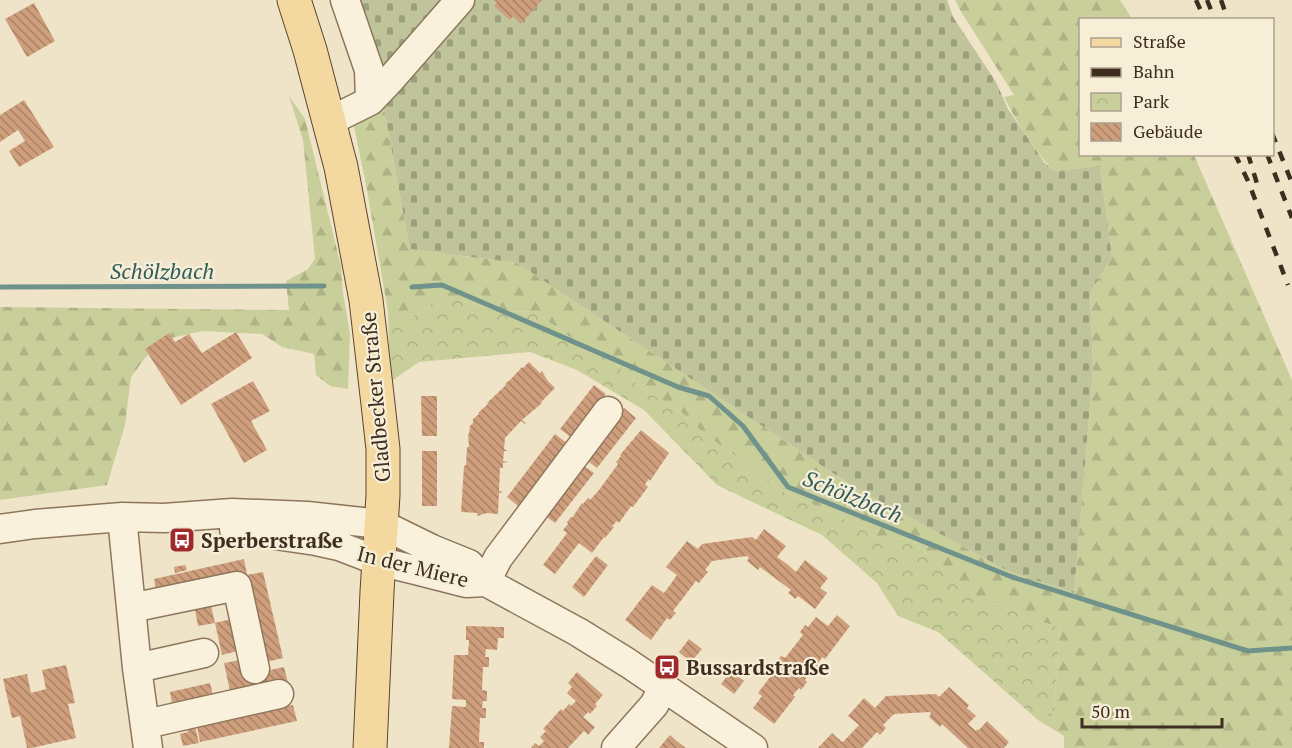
<svg xmlns="http://www.w3.org/2000/svg" width="1292" height="748" font-family="'PT Serif',serif">
<style>
.forest{fill:url(#forest-firs)}
.cemetery{fill:url(#cemetery-stones)}
.park{fill:url(#park-crowns)}
.lines{fill:none;stroke-linecap:round;stroke-linejoin:round}
.stream{stroke:#6f938a;stroke-width:5}
.building{fill:url(#building-back-hatch)}
.minor-casing{stroke:#8d765c;stroke-width:31}
.major-casing{stroke:#5b4430;stroke-width:35}
.minor{stroke:#faf1dc;stroke-width:28}
.major{stroke:#f3d9a0;stroke-width:33}
.rail{stroke:#3d2e20;stroke-width:4.5;stroke-dasharray:10 10;stroke-linecap:butt}
.labels{text-anchor:middle;dominant-baseline:central;stroke-width:4.5;stroke-linejoin:round;paint-order:stroke}
.street-label{font-size:21px;fill:#3d2e20;stroke:#f7eed8}
.poi-label{font-size:21px;font-weight:bold;fill:#3d2e20;stroke:#f7eed8;text-anchor:start}
.water-label{font-size:22px;font-style:italic;fill:#2f5d5a;stroke:#f7eed8}
</style>
<defs>
<pattern id="forest-firs" width="22" height="20" patternUnits="userSpaceOnUse" patternTransform="scale(1.5)"><rect width="22" height="20" fill="#c9cf9b"/><path d="M5 1l3.5 6h-7zM16 11l3.5 6h-7z" fill="#aeb285"/></pattern>
<pattern id="cemetery-stones" width="16" height="16" patternUnits="userSpaceOnUse" patternTransform="scale(1.5)"><rect width="16" height="16" fill="#bfc49a"/><path d="M2 7V4a2 2 0 0 1 4 0v3zM10 15v-3a2 2 0 0 1 4 0v3z" fill="#9ca07d"/></pattern>
<pattern id="park-crowns" width="20" height="18" patternUnits="userSpaceOnUse" patternTransform="scale(1.5)"><rect width="20" height="18" fill="#c9cf9b"/><path d="M2 6a3 3 0 1 1 6 0M12 15a3 3 0 1 1 6 0" fill="none" stroke="#aeb285"/></pattern>
<pattern id="building-back-hatch" width="6" height="6" patternUnits="userSpaceOnUse" patternTransform="scale(1.5)"><rect width="6" height="6" fill="#cf9f7d"/><path d="M-1 5l2 2M0 0l6 6M5-1l2 2" fill="none" stroke="#a98266"/></pattern>
</defs>
<rect width="100%" height="100%" fill="#f0e4c8"/>
<path class="forest" d="M955 0H1120L1132 19 1080 20V154L1194 155 1292 380V748H1064V736L1038 720 1054 711 1060 627 1023 617 1008 603 986 604 939 566 910 537 886 542 833 513 784 492 750 466 704 434 681 412 640 387 599 349 575 341 535 312 498 311 439 294 429 307 408 319 388 312 367 190 354 126 383 103 410 249 517 263 854 487 1008 571 1074 593 1093 369 1090 293 1112 257 1100 166 1054 171C1035 152 1016 121 1004 97L1014 95 960 10Z
M289 96 305 119 341 266 343 292 350 334 348 389 330 386 316 375 314 354 282 347 262 334 203 331 162 340 145 358 131 377 125 425 107 485 0 500V307L289 310 286 281 308 269 315 259 303 140Z"/>
<path class="cemetery" d="M353 0H447L383 75Z
M468 0H947L953 17 996 82 1008 109 1044 162 1054 171 1100 166 1112 257 1090 293 1093 369 1074 593 1008 571 854 487 517 263 410 249 383 103Z"/>
<path class="park" d="M439 294 498 311 535 312 575 341 599 349 640 387 681 412 704 434 750 466 784 492 833 513 886 542 910 537 939 566 986 604 1008 603 1023 617 1060 627 1054 711 1038 720 938 632 898 616 877 583 822 535 717 485 644 410 577 370 530 352 419 362 390 382 388 312 408 319 429 307Z"/>
<g class="lines">
<path class="stream" d="M0 287 324 286
M412 287 442 285 678 387 709 396 743 426 788 487 1012 577 1248 651 1292 648"/>
</g>
<path class="building" d="M494 0H542L521 24 513 16 510 20 494 6 497 2Z
M34 3 55 41 27 57 5 19Z
M24 100 54 147 19 167 9 151 25 141 18 130 0 142V115Z
M236 332 252 358 181 405 145 349 169 333 175 342 189 334 202 353Z
M529 362 540 373 542 371 547 380 555 388 541 402 542 403 522 420 526 423 525 424 521 421 505 438 504 449 508 451H504L503 461 508 462 503 463V468H500L499 491 503 492 499 493 498 514 487 513 477 516 478 513 461 512 464 466 466 465 467 447H469L468 434H469L470 426 473 423V419L479 414 478 413 488 404 487 403 506 385 505 384 512 378 522 367 523 368Z
M253 381 270 411 251 421 267 450 244 463 211 404Z
M594 385 606 394 572 438 560 429Z
M421 396H437V436H422Z
M624 408 636 418 597 468 585 459Z
M641 430 669 453 650 481 649 479 645 484 648 487 633 507 631 506 619 523 617 521 612 526 614 527 605 538 604 537 592 553 579 543 555 574 543 565 567 533 563 530 568 524 567 522 571 517 572 518 582 503 583 504 588 498 590 500 599 490 618 464 616 462 621 456 620 455Z
M555 434 567 443 518 506 507 497Z
M422 451H437V506H422Z
M581 464 594 473 555 523 543 514Z
M764 529 786 546 777 557 787 564 796 572 805 560 828 578 820 588 827 593 815 609 798 596 795 599 792 596 788 593 791 590 760 567 758 570 747 561 749 558 747 556 712 561 705 570 708 572 702 579 699 583 696 581 673 611 676 613 670 620 667 618 651 640 625 620 652 585 664 593 670 585 677 575 666 567 687 541 698 549 702 544 752 537 756 540Z
M596 556 608 565 584 597 572 587Z
M244 559 247 575 263 572 283 658 266 662 247 575 157 596 154 579Z
M185 565 187 570 175 573 174 567Z
M211 606 215 623 231 619 238 651 222 655 215 623 198 626 195 610Z
M837 615 850 626 825 659 822 657 817 665 819 666 813 674 810 672 805 680 807 682 801 690 799 688 793 695 795 697 774 724 753 708 762 696 758 693 779 665 776 663 781 656 785 658 803 635 800 632 805 625 808 627 816 617 828 626Z
M466 626 504 627V638H498L497 650 486 649 485 657H489V667H483L482 690 487 691V701H483L482 708H486V718H480L479 742H484V748H449L452 706 466 707V700L452 699 454 655H468L469 640H466Z
M689 639 702 649 691 662 679 652Z
M240 660 244 676 284 667 288 683 231 696 224 663Z
M66 665 75 703 68 704 76 738 32 748H27L20 716 12 718 3 679 27 674 31 693 46 689 42 670Z
M731 671 744 681 734 694 721 684Z
M577 672 603 695 595 704 597 706 590 714 588 712 583 717 595 727 588 735 584 731 568 748H531L535 743 539 746 544 741 540 737 546 731 543 729 561 709 563 711 569 704 571 706 576 701 567 693 572 687 568 683Z
M210 683 214 699 173 709 170 692Z
M949 687 969 705 967 708 976 716 968 724 976 731 978 729 979 730 987 721 1009 742 1004 748H968L942 724 940 727 929 717 931 714 930 712 894 714 883 725 886 728 880 735 877 732 862 748H818L832 733 842 742 844 741 859 725 848 716 864 698 875 708 886 696 936 694 939 697Z
M293 705 297 721 200 742 197 726Z
M195 726 199 743 183 746 180 734 188 732 187 728Z
M670 735 679 743 686 748H659Z"/>
<g class="lines">
<g class="minor-casing">
<path id="minor" d="M345 0 369 70 370 101
M330 121 370 101 390 80 460 0
M122 517 137 668 148 748
M0 529 35 524 122 517 164 518 232 513 307 516 381 524 432 549 469 564 486 582 578 632 628 663 753 748
M234 529 316 541 339 546 378 561 415 570 466 583 486 582
M486 582 498 558 507 546 608 411
M131 608 237 586 255 669
M137 668 204 653
M146 724 279 694
M616 748 654 705 664 686"/>
</g>
<g class="major-casing">
<path id="major" d="M294 0 310 50 341 167 366 300 378 404 383 449V495L377 592 370 748"/>
</g>
<use href="#minor" class="minor"/>
<use href="#major" class="major"/>
<path class="rail" d="M1196 0 1205 20
M1207 0 1215 20
M1221 0 1228 20
M1272 133 1292 183
M1235 154 1248 181 1288 285
M1248 154 1258 187
M1267 154 1292 218"/>
</g>
<defs>
<g id="bus-square" transform="scale(1.35)"><rect x="-9" y="-9" width="18" height="18" rx="4" fill="#9e2a2b" stroke="#f7eed8"/><path d="M-5-6H5V4H4V6H2V4H-2V6H-4V4H-5ZM-3.5-4V0h7V-4ZM-3.5 1.2v1.5H-2V1.2ZM2 1.2v1.5H3.5V1.2Z" fill="#fff"/></g>
</defs>
<g fill-rule="evenodd">
<use href="#bus-square" x="182" y="540"/>
<use href="#bus-square" x="667" y="667"/>
</g>
<g class="labels">
<g class="street-label">
<text transform="translate(375 397) rotate(-95)">Gladbecker Straße</text>
<text transform="translate(413 566) rotate(14)">In der Miere</text>
</g>
<g class="poi-label">
<text x="201" y="540">Sperberstraße</text>
<text x="686" y="667">Bussardstraße</text>
</g>
<g class="water-label">
<text x="162" y="270">Schölzbach</text>
<text transform="translate(853 496) rotate(22)">Schölzbach</text>
</g>
</g>
<rect x="1079" y="18" width="195" height="138" fill="#f7eed8" stroke="#ada18e" stroke-width="1.5"/>
<rect x="1091" y="38" width="30" height="9" fill="#f3d9a0" stroke="#ada18e" stroke-width="1.5"/>
<text x="1133" y="48" font-size="18" fill="#3d2e20">Straße</text>
<rect x="1091" y="68" width="30" height="9" fill="#3d2e20" stroke="#ada18e" stroke-width="1.5"/>
<text x="1133" y="78" font-size="18" fill="#3d2e20">Bahn</text>
<rect x="1091" y="93" width="30" height="18" fill="url(#park-crowns)" stroke="#ada18e" stroke-width="1.5"/>
<text x="1133" y="108" font-size="18" fill="#3d2e20">Park</text>
<rect x="1091" y="123" width="30" height="18" fill="url(#building-back-hatch)" stroke="#ada18e" stroke-width="1.5"/>
<text x="1133" y="138" font-size="18" fill="#3d2e20">Gebäude</text>
<path d="M1082 718v9h140v-9" fill="none" stroke="#3d2e20" stroke-width="3"/>
<text x="1091" y="718" font-size="18" fill="#3d2e20" stroke="#f7eed8" stroke-width="4.5" paint-order="stroke">50 m</text>
</svg>
